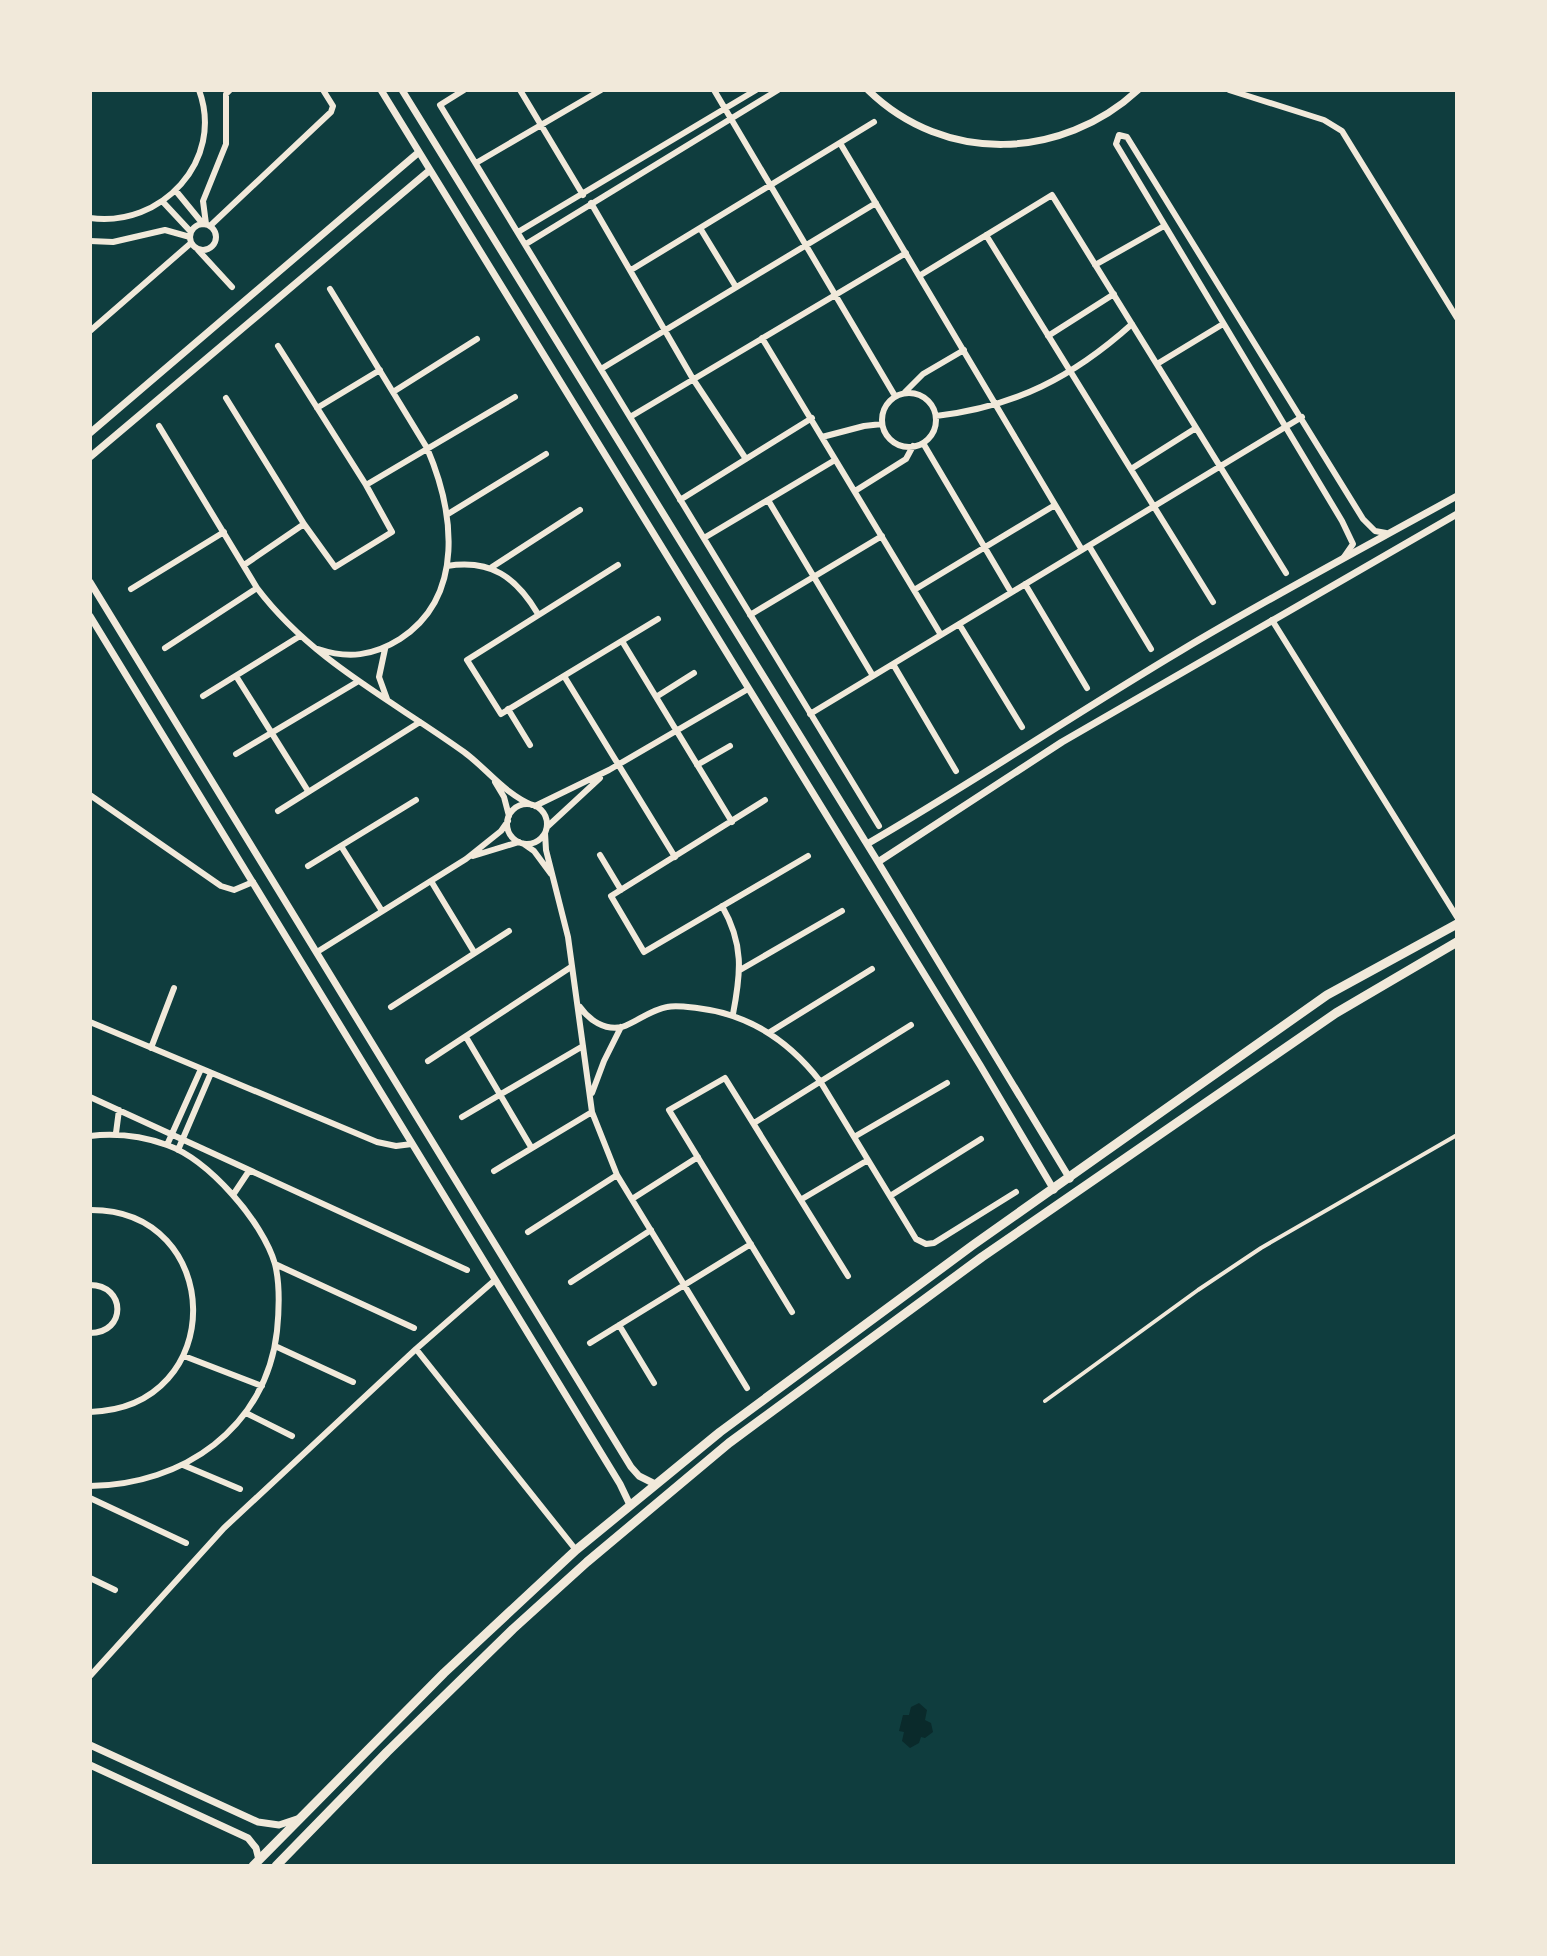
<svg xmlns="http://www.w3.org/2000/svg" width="1547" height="1956" font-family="'DejaVu Sans',sans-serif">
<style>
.water{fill:#0a2a2b}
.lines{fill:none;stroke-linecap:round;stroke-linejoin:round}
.pedestrian{stroke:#f1e9da;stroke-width:4}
.minor{stroke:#f1e9da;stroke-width:6}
.tertiary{stroke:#f1e9da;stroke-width:7}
.primary{stroke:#f1e9da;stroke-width:9}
</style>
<rect width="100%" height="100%" fill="#0f3d3e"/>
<path class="water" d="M919 1703 927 1710 925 1720 931 1723 933 1732 925 1738 921 1737 919 1743 910 1748 902 1741 904 1732 899 1731 903 1715H909L911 1707Z"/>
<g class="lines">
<path class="pedestrian" d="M1045 1401 1198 1290 1261 1248 1457 1135"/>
<path class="minor" d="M464 90 440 105 879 826
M520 90 583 195
M714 90 895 396
M1229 90 1324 120 1342 131 1457 318
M840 143 1082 550
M476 163 601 90
M176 191 203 224
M163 202 191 232
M591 203 693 379 746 459
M90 218C161 228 225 161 199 90
M190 237a13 13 0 1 1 26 0a13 13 0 1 1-26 0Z
M206 224 203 201 226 144V94L230 90
M210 226 331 112 333 106 323 90
M700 228 736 287
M518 232 756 90
M986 235 1213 602
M90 241 113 242 165 230 190 237
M526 244 778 90
M198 250 232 287
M1095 265 1164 226
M631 270 874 122
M919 276 1052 195 1286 573
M90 331 191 243
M1048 336 1114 294
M762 338 941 635
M1157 364 1223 324
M601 369 876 203
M393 392 477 339
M905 392 923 374 964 350
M882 420a27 27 0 1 1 54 0a27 27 0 1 1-54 0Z
M226 398 304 524 335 567 392 532 366 485 278 346
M317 408 380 370
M936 416C1015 407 1073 377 1132 324
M630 417 906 253
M159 426 257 588C312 661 392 700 464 752 487 769 505 794 532 805
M822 437 864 426 882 424
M923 443 1011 592
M1131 469 1196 428
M366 485 515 397
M855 491 906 459 913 446
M680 500 812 418
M768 500 873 676
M448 514 546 454
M704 538 835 460
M1089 546 1151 649
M1344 557 1353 544 1342 521 1116 144 1119 135 1127 137 1363 519 1375 531 1386 533
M244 565 304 524
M618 565 467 660 501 714 658 619
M447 566C491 559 516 577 538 614
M492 567 580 510
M1025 584 1087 688
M131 589 224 532
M914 590 1055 505
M750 615 882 536
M1272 620 1457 917
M959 624 1022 727
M622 641 732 822
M165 648 257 588
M318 649C348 659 373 656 400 639 466 596 454 511 427 448L330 289
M385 649 379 677 387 699
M893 664 956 771
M236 676 308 791
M564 676 675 857
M203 696 300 636
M656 697 694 673
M508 709 530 745
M810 714 1302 417
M236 754 357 682
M697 765 730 746
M495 782 504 797 509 816
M90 795 221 886 234 890 253 882
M765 800 611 896 644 952 808 856
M507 824a20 20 0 1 1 40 0a20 20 0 1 1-40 0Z
M535 806 609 770 748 689
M278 811 420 722
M547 827 600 778
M545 833 546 850 568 937 592 1112 617 1175 747 1388
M524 844 534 851 551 874
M341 846 382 911
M600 855 621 890
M473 856 519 842
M308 866 416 800
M431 881 474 952
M722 906C744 944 741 973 733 1014
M317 952 466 859 501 831 508 821
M740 970 842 911
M391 1007 509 931
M580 1007C589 1020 605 1031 622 1027 637 1022 650 1010 667 1007 676 1005 688 1007 697 1008 749 1014 789 1041 820 1081L916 1239 926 1244 934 1243 1016 1192
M90 1022 377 1142 396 1146 412 1144
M770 1032 872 969
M466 1037 531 1147
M151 1048 174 988
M428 1061 571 967
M592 1093 604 1061 621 1027
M90 1097 467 1270
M462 1117 583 1046
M754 1123 911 1025
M116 1133 119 1110
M90 1136C116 1133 142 1136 167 1145 209 1160 263 1222 275 1264 280 1284 279 1311 277 1331 266 1428 183 1485 90 1486
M854 1137 947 1083
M167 1145 201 1069
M178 1150 211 1073
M494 1171 592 1112
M233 1195 249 1171
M890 1196 981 1139
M632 1199 698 1157
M802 1199 868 1160
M90 1210C225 1209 230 1408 90 1412
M528 1232 617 1175
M275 1264 414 1328
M571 1282 651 1230
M90 1285C126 1285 127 1333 90 1333
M792 1312 669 1110 725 1078 848 1276
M619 1325 654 1383
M590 1343 751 1244
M275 1346 353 1382
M416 1349 576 1550
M184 1356 262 1386
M246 1413 292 1436
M183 1465 240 1489
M90 1498 186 1543
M90 1578 115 1590
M90 1676 224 1528 416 1349 495 1280"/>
<path class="tertiary" d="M381 90 980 1065 1054 1190
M402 90 878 862 1070 1179
M868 90C945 165 1062 160 1138 90
M90 433 419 152
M90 457 430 170
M90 582 631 1467 639 1476 655 1484
M90 616 620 1484 630 1505
M867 844C974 782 1076 713 1182 650 1272 596 1365 547 1457 496
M878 862 1062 742 1457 514
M90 1745 258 1822 279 1825 297 1819
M90 1765 248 1838 256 1848 259 1860"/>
<path class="primary" d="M253 1866 444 1673 576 1550 720 1432 973 1245 1327 995 1457 924
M276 1866 387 1752 513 1629 587 1562 729 1443 982 1257 1336 1013 1457 942"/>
</g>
<rect width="1547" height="1956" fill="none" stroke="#f1e9da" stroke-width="184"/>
</svg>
